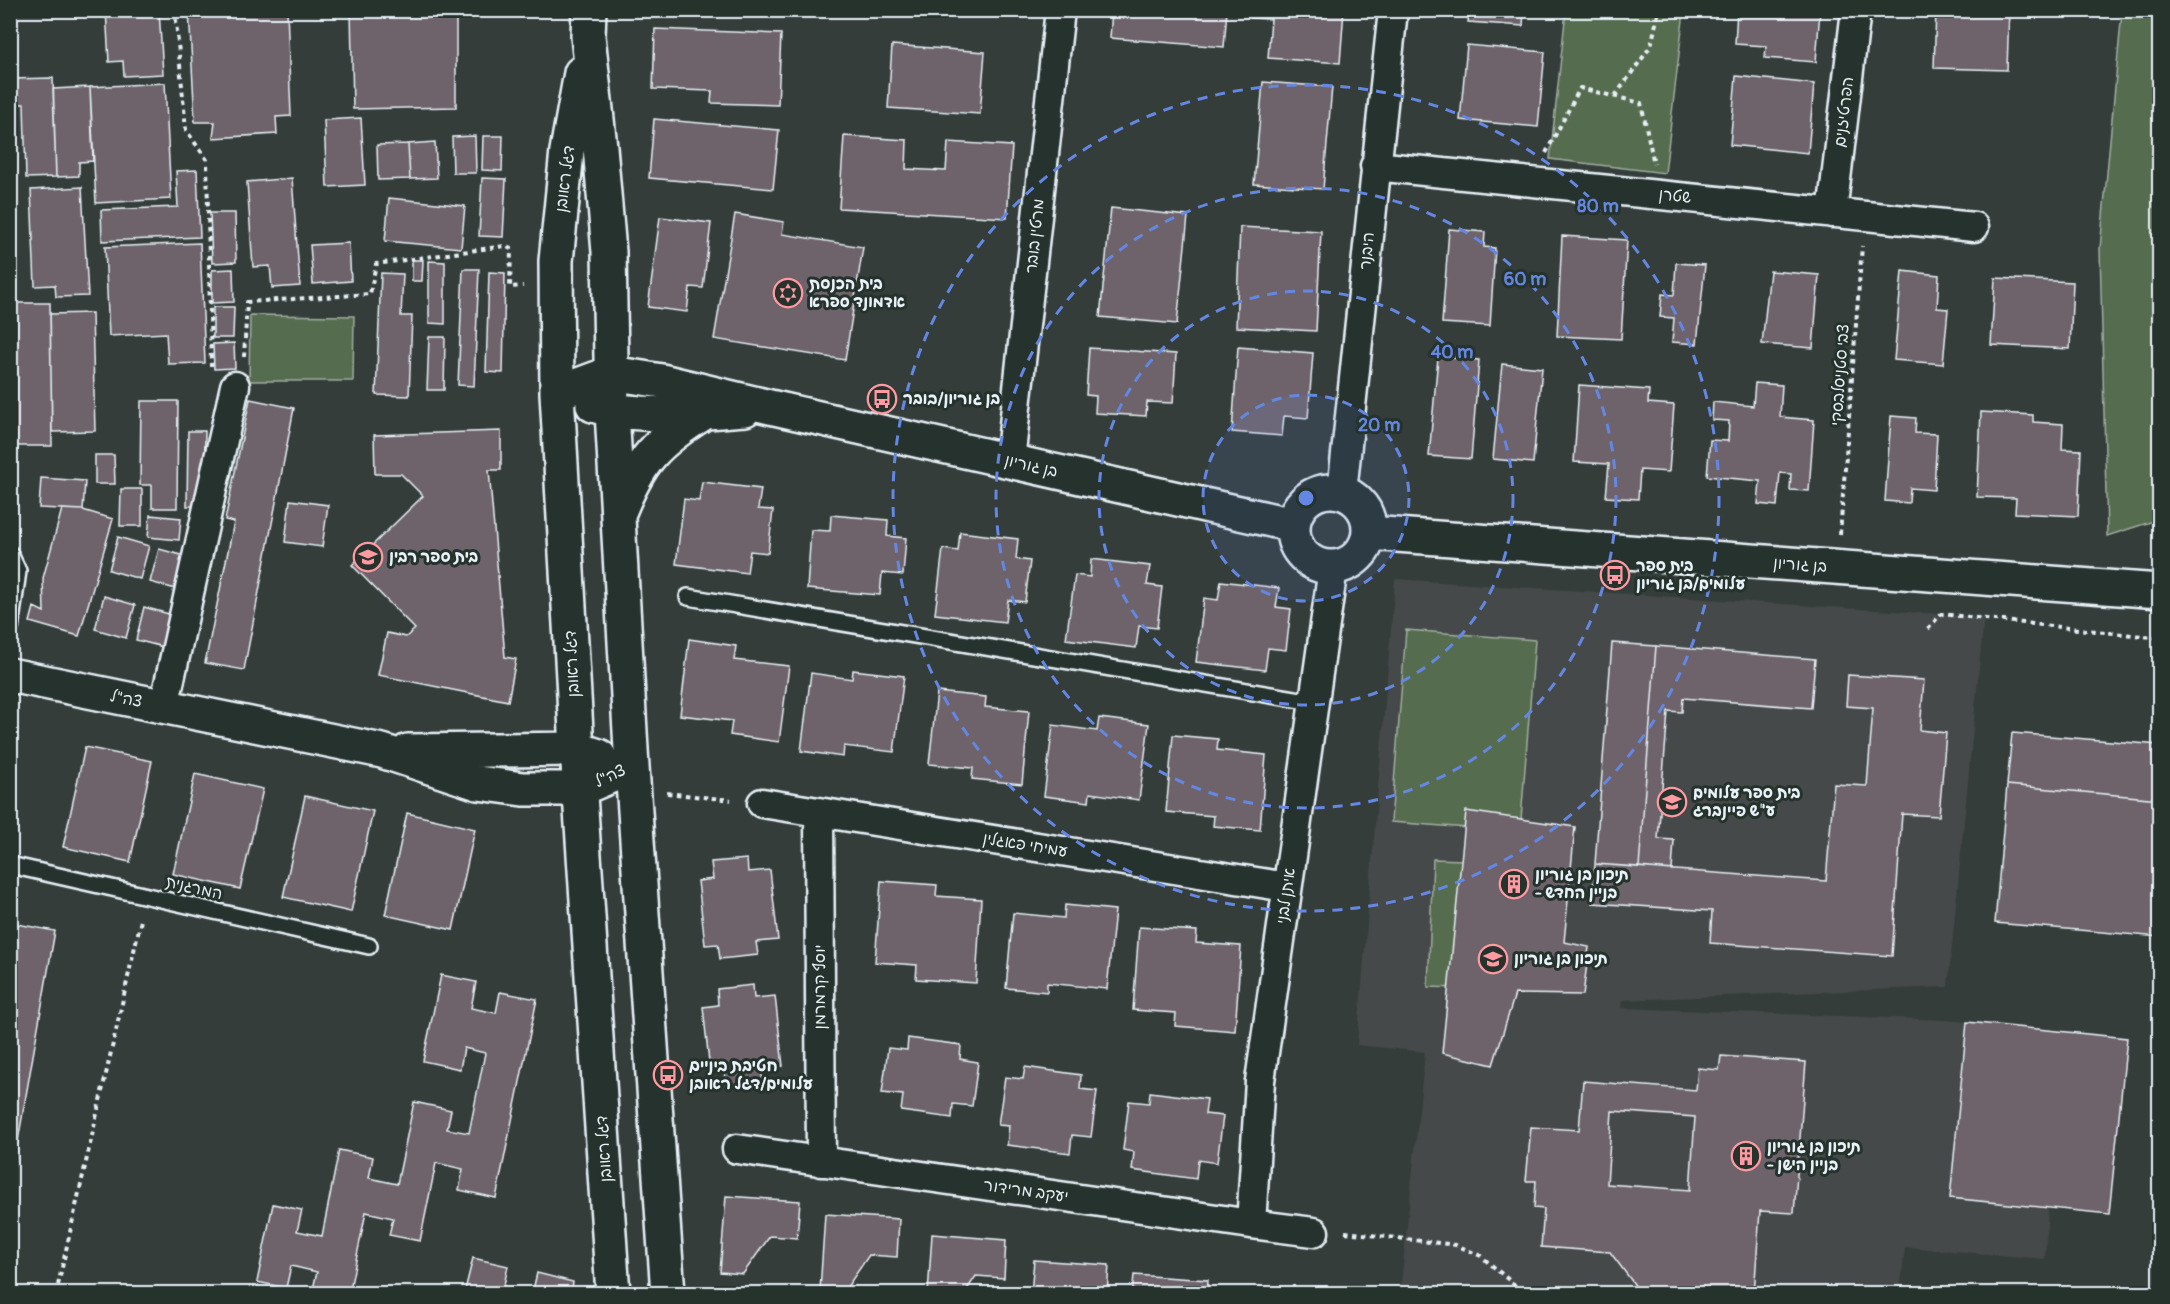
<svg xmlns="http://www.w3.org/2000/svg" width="2170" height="1304" font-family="Pangolin,'Playpen Sans Hebrew',sans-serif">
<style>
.built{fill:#454948}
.green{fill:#576c4f;stroke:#a0aea4;stroke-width:1.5}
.building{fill:#6e646a;stroke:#e8f1f8;stroke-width:1.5;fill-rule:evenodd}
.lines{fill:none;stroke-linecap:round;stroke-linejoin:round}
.lane-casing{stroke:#e8f1f8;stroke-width:20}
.street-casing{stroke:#e8f1f8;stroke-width:33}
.secondary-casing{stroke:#e8f1f8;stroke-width:38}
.path{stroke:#e8f1f8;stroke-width:4;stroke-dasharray:4.5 4.5;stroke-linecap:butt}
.lane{stroke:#26332d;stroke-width:15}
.street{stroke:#26332d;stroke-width:28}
.secondary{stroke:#26332d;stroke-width:33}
.ring{fill:none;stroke:#6487e3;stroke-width:3;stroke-dasharray:10 8}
.labels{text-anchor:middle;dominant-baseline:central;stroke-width:6;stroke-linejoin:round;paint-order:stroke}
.street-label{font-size:16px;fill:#e8f1f8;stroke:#26332d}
.poi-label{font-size:16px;font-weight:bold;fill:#e8f1f8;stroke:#26332d;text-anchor:start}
.centre{fill:#6487e3;stroke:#26332d;stroke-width:3}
.ring-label{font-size:18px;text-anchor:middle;font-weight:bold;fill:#6487e3;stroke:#26332d;stroke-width:6;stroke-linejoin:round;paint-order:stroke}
</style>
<rect width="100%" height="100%" fill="#343d39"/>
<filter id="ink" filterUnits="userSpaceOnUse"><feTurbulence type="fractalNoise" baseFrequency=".0167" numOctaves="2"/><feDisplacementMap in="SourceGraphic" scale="12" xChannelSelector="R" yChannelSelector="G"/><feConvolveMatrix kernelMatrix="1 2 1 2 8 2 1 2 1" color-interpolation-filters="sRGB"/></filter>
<g filter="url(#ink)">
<path class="built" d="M1395 579 1984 617 1948 987 1622 1000 1621 1008 1947 1020 2127 1038 2109 1214 2048 1208 2045 1259 1905 1247 1900 1293H1400L1425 1052 1357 1045Z"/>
<path class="green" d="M1566 11H1684L1665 173 1550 159Z
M2122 11H2159L2160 519 2107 536 2100 249Z
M250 315 354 316 353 381H249Z
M1406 630 1535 640 1520 832 1391 822Z
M1433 859 1495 861 1491 989 1428 987Z"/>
<path class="building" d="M106 10H159L163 74 124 76 123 61 109 62Z
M189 10H287L291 116 276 117 277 134 213 138 215 122H195Z
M351 10H456V107L353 109Z
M891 10H952V17L890 16Z
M1112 10H1227L1224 47 1110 38Z
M1252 10H1344L1340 63 1268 58 1271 19 1251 18Z
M1469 10H1524L1523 26 1468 22Z
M1737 10H1820L1816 62 1765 58 1766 46 1735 44Z
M1936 10H2009L2007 70 1934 68Z
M655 29 781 34 778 105 711 103 712 91 653 89Z
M892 45 985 52 980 114 888 108Z
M1467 45 1545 52 1538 127 1460 120Z
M1736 76 1814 84 1808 153 1730 145Z
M53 78 56 177 26 178 24 104H10V79Z
M1263 82 1332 87 1323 189 1254 184Z
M165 83 171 199 96 203 90 87Z
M90 87 93 161 79 162V176L56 177 53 89Z
M361 118 365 185 327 187 324 120Z
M654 119 779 130 773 189 649 178Z
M475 136 476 173H453L452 137Z
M483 136H503L502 171 482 170Z
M844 136 907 140 906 169 946 171 948 142 1012 146 1007 218 839 208Z
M435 142 437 178 410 179 408 144Z
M408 144 410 179 378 180 377 145Z
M197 170 200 237 102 241 101 210 178 207 176 171Z
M292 178 300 286 272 288 270 266 253 267 247 182Z
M482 178 506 179 503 237 479 236Z
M82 187 88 296 56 297 55 285 35 286 31 190Z
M389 198 465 206 461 248 385 241Z
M1111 208 1188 216 1177 324 1100 317Z
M210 213H235L236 262 212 263Z
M735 214 784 222 782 234 863 247 845 360 714 339Z
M660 217 711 223 703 288 690 287 687 312 648 307Z
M1240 227 1321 231 1316 331 1236 327Z
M1449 229 1485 232 1484 247 1495 248 1490 326 1442 323Z
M1562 236 1627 240 1621 339 1557 336Z
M200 243 205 363 168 364 166 333 109 336 105 247Z
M349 243 351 281 313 284 310 245Z
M412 260H423L422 281H412Z
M429 261 445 262V324L429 323Z
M1676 263 1705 265 1697 344 1672 342 1674 318 1660 317 1662 294 1674 295Z
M233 269 234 302 212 303V270Z
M463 269H479L474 386 458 385Z
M1770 271 1819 275 1813 348 1762 344Z
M1902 271 1939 275 1937 308 1948 309 1943 364 1894 360Z
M489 272 505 273 503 373 486 372Z
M381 273 403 274 401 316H412L409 396 376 395Z
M1995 278 2073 282 2070 349 1991 345Z
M10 303H50L52 446H10Z
M213 307H234L233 338H213Z
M92 313 95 431 52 432 50 314Z
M429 337H445L444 390H427Z
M234 343 235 368 214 369 213 344Z
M1238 347 1313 353 1308 418 1284 416 1282 436 1232 432Z
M1089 348 1176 354 1173 403 1147 402 1146 416 1095 413 1096 396 1086 395Z
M1438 357 1479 360 1471 459 1429 456Z
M1502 364 1542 368 1533 463 1493 459Z
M1755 383 1782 385 1780 417 1814 420 1809 491 1790 490 1791 474 1780 473 1777 506 1758 504 1760 481 1707 476 1710 440 1728 441 1729 421 1712 420 1713 402 1753 406Z
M1579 385 1649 390 1648 403 1674 405 1669 472 1640 470 1638 499 1606 497 1609 464 1574 462Z
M250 399 294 408 244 670 205 663 234 522 225 520Z
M141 401H178L177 508H152V485H140Z
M1981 412 2033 415V422L2063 424 2062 449 2081 450 2078 516 2015 513 2016 498 1977 497Z
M1891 416 1916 418 1915 433 1937 434 1934 490 1910 488 1909 503 1885 501Z
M188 431H205L204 506H187Z
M501 431V470H489L505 657 516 659 508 701 378 675 387 633 406 637 415 629 352 565 423 496 401 474H375L374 435Z
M95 455H114L115 484H95Z
M41 478 85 481 83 510 39 508Z
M702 482 761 489 758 509 773 510 768 553 750 551 747 573 676 564 684 499 699 501Z
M121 489H142V526H120Z
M290 500 328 505 322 547 285 542Z
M62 509 83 510 113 519 79 636 30 622 34 607 44 612 43 578Z
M150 515 181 518 179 540 148 537Z
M831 515 888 520 887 536 906 538 903 575 882 573 880 595 807 589 811 530 830 531Z
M960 532 1018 539 1016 559 1030 561 1025 602 1008 600 1005 622 935 614 943 549 958 551Z
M118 537 149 546 140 579 109 570Z
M159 549 192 558 183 591 150 582Z
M1091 559 1150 566 1147 585 1162 587 1157 628 1139 626 1136 648 1066 639 1075 575 1090 577Z
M1221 581 1279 588 1276 607 1291 609 1286 650 1268 648 1265 670 1196 662 1204 598 1218 600Z
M104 596 135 605 126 638 95 629Z
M144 607 176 616 167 648 136 640Z
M689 639 736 646 734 660 789 666 779 742 730 735 732 721 680 715Z
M1612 643 1656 646 1639 867 1595 864Z
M1656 646 1815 659 1811 708 1683 698 1682 712 1668 711 1658 839 1674 840 1672 870 1639 867Z
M853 670 904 676 894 752 844 746 843 757 801 751 811 673 852 679Z
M1848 675 1924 680 1920 730 1946 733 1939 816 1902 814 1892 956 1710 943 1712 911 1592 903 1595 864 1826 881 1834 784 1867 786 1873 708 1846 706Z
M937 692 986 697 985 707 1029 711 1022 784 972 779 973 768 929 764Z
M1099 718 1149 724 1139 800 1090 793 1089 802 1044 796 1053 725 1097 731Z
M2012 733 2160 745V799L2007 785Z
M1173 735 1218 739 1217 750 1266 755 1260 830 1213 826 1214 816 1166 812Z
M85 747 152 761 130 862 63 847Z
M195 774 263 789 240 889 173 874Z
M2007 785 2160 799V937L1995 923Z
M305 796 373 811 351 912 283 897Z
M1466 811 1575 827 1564 942 1589 947 1583 995 1515 994 1493 1065 1442 1053Z
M407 813 475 829 453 930 385 915Z
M747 859 748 872 770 870 778 940 756 942 758 955 720 959 718 944 705 945 698 881 713 879 711 862Z
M881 881 937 885 936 896 981 899 976 983 916 979 917 965 875 962Z
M1065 905 1115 910 1107 989 1047 983V992L1006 988 1013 913 1064 918Z
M17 924 55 931 10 1186V946H13Z
M1139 927 1197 931 1196 943 1241 946 1235 1031 1175 1026 1176 1013 1133 1010Z
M441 975 476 982 471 1008 496 1013 500 992 537 999 496 1198 459 1190 463 1169 436 1163 420 1241 389 1235 393 1218 366 1212 349 1294 312 1293 317 1272 291 1266 286 1288 257 1282 273 1204 302 1210 297 1231 322 1236 339 1150 373 1157 369 1178 397 1184 414 1102 451 1110 447 1129 469 1133 485 1053 464 1048 460 1069 423 1061Z
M753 985 754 998 775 996 783 1066 761 1068 763 1081 726 1085 724 1070 710 1071 703 1007 718 1005 717 989Z
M1967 1022 2127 1038 2109 1214 1950 1198Z
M908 1038 961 1045 960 1059 978 1062 972 1106 953 1104 952 1118 901 1111 903 1095 882 1093 888 1048 907 1050Z
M1721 1056 1806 1062 1794 1213 1760 1211 1754 1294H1636L1637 1288 1610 1252 1541 1247 1544 1209 1534 1208 1536 1181H1526L1531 1127 1579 1130 1583 1081 1696 1090 1698 1068 1719 1070ZM1612 1111 1695 1117 1690 1190 1607 1184Z
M1025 1067 1081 1075 1080 1089 1097 1091 1091 1137 1072 1135 1070 1153 1007 1145 1009 1126 998 1125 1005 1077 1023 1079Z
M1150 1092 1207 1099 1205 1114 1223 1116 1217 1163 1198 1160 1196 1179 1132 1170 1134 1152 1123 1150 1129 1101 1149 1103Z
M726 1196 800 1201 797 1238 770 1236 743 1274 720 1272Z
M825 1214 899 1219 897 1257 869 1255 843 1293 820 1291Z
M932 1234 1006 1240 1004 1278 976 1276 964 1294H928Z
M473 1258 508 1266 503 1290 518 1294H464Z
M1034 1260 1109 1265 1107 1294H1031Z
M537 1273 573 1282 571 1294H532Z
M1134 1275 1208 1280 1207 1294H1132Z"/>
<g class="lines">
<g class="lane-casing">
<path id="lane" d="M10 554 18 571 10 629
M688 597 1313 702
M10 865 369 946"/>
</g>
<g class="street-casing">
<path id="street" d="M1375 166 1974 227
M1832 213 1856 10
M1010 461 1060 10
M1342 492 1393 10
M164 706 235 386
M762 803 1287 887
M819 812 821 1162
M737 1149 1251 1224 1314 1232
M1251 1224 1260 1081 1333 568"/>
</g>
<g class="secondary-casing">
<path id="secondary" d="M589 10 588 36 600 147 609 252 612 411 632 767 668 1294
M581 73 567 151 556 261 557 393 577 749 613 1294
M557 393 611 373 662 381 770 407 1293 525
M593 405C637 419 699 413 745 409
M1293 529a38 38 0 1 1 76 0a38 38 0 1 1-76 0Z
M619 512C641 458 656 443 705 412
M1369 533 2160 591
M10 675 382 751 478 783 523 789H580L632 767
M408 751 577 749 599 756"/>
</g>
<path class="path" d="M175 10 186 130 207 160 211 366
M1615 96 1651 46 1659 10
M1546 153 1580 88 1641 103 1654 164
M244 357 247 302 370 294 376 264 505 246 511 249 510 287 523 286
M1840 534 1862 246
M1928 629 1941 614 2160 638
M667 793 731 800
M1345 1232 1456 1245 1481 1256 1525 1294
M56 1294 141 920"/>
<use href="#lane" class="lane"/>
<use href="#street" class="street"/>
<use href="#secondary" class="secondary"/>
</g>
</g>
<circle cx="1306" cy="498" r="103" fill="#6487e3" fill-opacity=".12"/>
<g class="ring">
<circle cx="1306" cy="498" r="103"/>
<circle cx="1306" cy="498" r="207"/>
<circle cx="1306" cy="498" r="310"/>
<circle cx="1306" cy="498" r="413"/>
</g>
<defs>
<g id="synagogue-ring" transform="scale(1.5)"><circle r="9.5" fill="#26332d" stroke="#ff9aa2" stroke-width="1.5"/><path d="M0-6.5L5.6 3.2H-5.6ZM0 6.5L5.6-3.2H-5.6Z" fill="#ff9aa2"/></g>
<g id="bus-ring" transform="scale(1.5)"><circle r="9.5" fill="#26332d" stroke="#ff9aa2" stroke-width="1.5"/><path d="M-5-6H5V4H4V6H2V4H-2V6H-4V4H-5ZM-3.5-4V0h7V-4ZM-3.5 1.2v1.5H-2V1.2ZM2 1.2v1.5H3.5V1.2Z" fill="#ff9aa2"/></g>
<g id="school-ring" transform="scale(1.5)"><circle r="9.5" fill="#26332d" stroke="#ff9aa2" stroke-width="1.5"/><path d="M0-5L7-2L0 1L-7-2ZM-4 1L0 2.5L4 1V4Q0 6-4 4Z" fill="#ff9aa2"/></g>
<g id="building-ring" transform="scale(1.5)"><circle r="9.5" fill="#26332d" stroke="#ff9aa2" stroke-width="1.5"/><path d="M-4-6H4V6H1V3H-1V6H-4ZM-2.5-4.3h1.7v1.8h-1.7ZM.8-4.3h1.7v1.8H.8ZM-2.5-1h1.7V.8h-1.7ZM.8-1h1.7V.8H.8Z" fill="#ff9aa2"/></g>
</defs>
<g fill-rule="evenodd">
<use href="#synagogue-ring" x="788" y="293"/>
<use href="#bus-ring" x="882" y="399"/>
<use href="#school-ring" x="368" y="557"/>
<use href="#bus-ring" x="1615" y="575"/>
<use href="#school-ring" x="1672" y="802"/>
<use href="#building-ring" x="1514" y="884"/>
<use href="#school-ring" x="1493" y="959"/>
<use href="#bus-ring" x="668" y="1075"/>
<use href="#building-ring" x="1746" y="1156"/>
</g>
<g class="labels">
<g class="street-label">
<text transform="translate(1844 112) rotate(-83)">הפרטיזנים</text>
<text transform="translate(565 179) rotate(-83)">דגל ראובן</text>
<text transform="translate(1675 196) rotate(6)">שטרן</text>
<text transform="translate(1035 236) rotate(-84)">מרטין בובר</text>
<text transform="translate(1367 251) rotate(-84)">היבנר</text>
<text transform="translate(1840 375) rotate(-86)">צבי סטניסלבסקי</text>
<text transform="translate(1031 466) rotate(13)">בן גוריון</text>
<text transform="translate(1800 565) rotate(4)">בן גוריון</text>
<text transform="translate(572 664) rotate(-93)">דגל ראובן</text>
<text transform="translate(126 699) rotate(11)">צה"ל</text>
<text transform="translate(610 776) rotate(-26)">צה"ל</text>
<text transform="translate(1025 845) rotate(9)">עמיחי פאגלין</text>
<text transform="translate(194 888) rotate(13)">המרגנית</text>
<text transform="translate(1286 896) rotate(-82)">איתן לבני</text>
<text transform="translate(820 987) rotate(-90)">יוסף קרמרמן</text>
<text transform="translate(604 1149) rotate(-94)">דגל ראובן</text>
<text transform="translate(1026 1191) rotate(8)">יעקב מרידור</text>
</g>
<g class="poi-label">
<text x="809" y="284">בית הכנסת<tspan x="809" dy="18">אדמונד ספרא</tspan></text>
<text x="903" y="399">בן גוריון/בובר</text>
<text x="389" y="557">בית ספר רבין</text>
<text x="1636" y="566">בית ספר<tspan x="1636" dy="18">עלומים/בן גוריון</tspan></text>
<text x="1693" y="793">בית ספר עלומים<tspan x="1693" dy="18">ע"ש פיינברג</tspan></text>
<text x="1535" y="875">תיכון בן גוריון<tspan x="1535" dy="18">- בניין החדש</tspan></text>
<text x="1514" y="959">תיכון בן גוריון</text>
<text x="689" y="1066">חטיבת ביניים<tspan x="689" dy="18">עלומים/דגל ראובן</tspan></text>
<text x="1767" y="1147">תיכון בן גוריון<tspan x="1767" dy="18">- בניין הישן</tspan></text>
</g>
</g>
<circle cx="1306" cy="498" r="9" class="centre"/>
<g class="ring-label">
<text x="1598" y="212">80 m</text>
<text x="1525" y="285">60 m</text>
<text x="1452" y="358">40 m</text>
<text x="1379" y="431">20 m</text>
</g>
<rect width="2170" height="1304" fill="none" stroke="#26332d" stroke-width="36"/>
<rect x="18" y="18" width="2134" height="1268" fill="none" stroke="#e8f1f8" stroke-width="2" filter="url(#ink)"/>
</svg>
